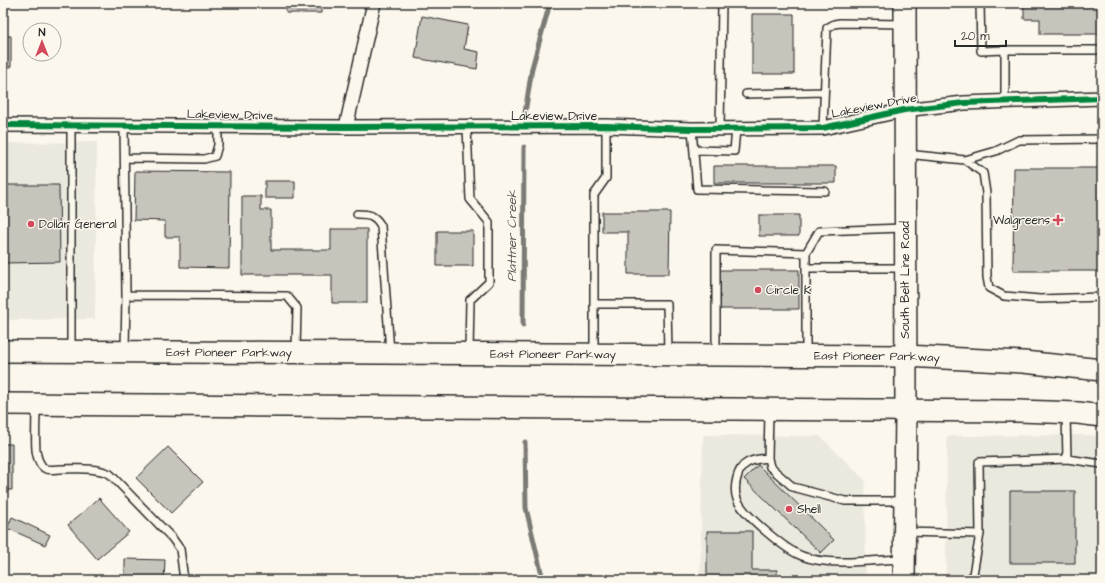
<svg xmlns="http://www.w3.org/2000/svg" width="1105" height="583" font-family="'Architects Daughter',sans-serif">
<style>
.built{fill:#ebe8de}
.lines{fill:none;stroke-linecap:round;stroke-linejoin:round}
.stream{stroke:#7b7a75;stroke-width:5}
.building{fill:#c7c4bc;stroke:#2b2b2b}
.service-casing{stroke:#2b2b2b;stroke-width:10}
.minor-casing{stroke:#2b2b2b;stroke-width:16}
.primary-casing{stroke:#2b2b2b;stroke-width:24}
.service{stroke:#fbf7ec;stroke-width:7}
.minor{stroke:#fbf7ec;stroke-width:13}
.primary{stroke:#fbf7ec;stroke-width:21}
.cycleway-casing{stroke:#fbf7ec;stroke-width:8}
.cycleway{stroke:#00873e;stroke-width:6}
.poi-dot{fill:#d1495b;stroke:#fbf7ec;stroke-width:1.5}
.labels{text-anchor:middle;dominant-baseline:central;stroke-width:3;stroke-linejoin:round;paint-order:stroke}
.street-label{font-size:12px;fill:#2b2b2b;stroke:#fbf7ec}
.poi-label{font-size:12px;fill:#2b2b2b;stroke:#fbf7ec;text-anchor:start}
.water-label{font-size:13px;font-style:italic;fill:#5a5956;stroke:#fbf7ec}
</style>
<rect width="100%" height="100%" fill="#fbf7ec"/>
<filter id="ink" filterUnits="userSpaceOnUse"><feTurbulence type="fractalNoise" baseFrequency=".025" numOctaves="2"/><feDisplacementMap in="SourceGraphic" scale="8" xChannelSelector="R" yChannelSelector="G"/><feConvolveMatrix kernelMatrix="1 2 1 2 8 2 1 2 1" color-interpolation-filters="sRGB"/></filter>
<g filter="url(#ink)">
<path class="built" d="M97 142 95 319 3 320V143Z
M703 435 820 436 865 480 866 580H700Z
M1091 435 1102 438V580H946L947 436Z"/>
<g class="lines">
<path class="stream" d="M525 113 532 68 550 3
M523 325 524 147
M525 442 526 508 543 580"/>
</g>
<path class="building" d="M286 3H321V13H286Z
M1010 3H1102V34H1040V19H1024V6H1010Z
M752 14H794V74H752Z
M422 16 468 25 464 49 479 52 477 69 415 58Z
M3 36H11V67H3Z
M714 166H836V183H714Z
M1014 168H1102V271H1013Z
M135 171 230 172 229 268 180 267V237H165V221L134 220Z
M265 181H295V198H265Z
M3 185H59L60 262 3 263Z
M242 196H261V210H271V250H331V229H367V303H332V275H242Z
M602 212H670L669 274H628V232H602Z
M759 215H799V236H759Z
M437 231H473V266H437Z
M718 270H799V309H718Z
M3 444H12V490H3Z
M168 447 203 482 171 513 136 478Z
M758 465 834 540 821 553 744 479Z
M1010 491H1075V563H1010Z
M99 498 129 532 97 559 68 525Z
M12 517 50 535 45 545 7 528Z
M707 531H752V570H777V580H707Z
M125 559 165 560 164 580H125Z"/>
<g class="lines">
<g class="service-casing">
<path id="service" d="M980 3 981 51 1005 50V100
M1005 50H1102
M746 94 824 92
M71 125V349
M124 125 126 295 125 350
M467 127 470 199 489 222V282L470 300 469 352
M823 128 827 28 834 24 840 23 904 24
M692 129 697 189 825 191
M720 129 722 3
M694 150 734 151 736 129
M906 154 965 160 983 173 986 193 987 277 989 288 1004 296 1040 299 1102 297
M125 158 204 159 215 156 218 145V126
M965 160 996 151 1019 140 1102 139
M357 214C369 214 375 215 381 226L390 352
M806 253 819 231 903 228
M806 268H904
M126 295 287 296 297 308 296 351
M595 304H667L668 353
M594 352V195L606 178V126
M716 353V250L806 253V354
M36 407C36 421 35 436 36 450 37 457 39 466 46 469 50 470 57 469 62 469 79 469 95 467 110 474L172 538 180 549 184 580
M769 412 768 458 770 467 793 487 845 501H903
M768 458C761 459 753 459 747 463 737 468 733 488 737 499 743 515 786 550 802 556 830 567 873 560 902 559
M1067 459 1102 464
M906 532 980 534 979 462 1067 459 1066 414
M972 580 980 534"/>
</g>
<g class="minor-casing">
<path id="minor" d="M3 125 346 127 606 126 692 129 823 128 904 110 964 103 1102 98
M346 127 374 3"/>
</g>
<g class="primary-casing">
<g id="primary">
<path id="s1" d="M3 351 905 356 1023 362 1102 370"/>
<path d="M3 404 1018 411 1078 413 1102 416"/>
<path d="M904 580 906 411 905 3"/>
</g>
</g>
<use href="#service" class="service"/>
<use href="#minor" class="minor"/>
<use href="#primary" class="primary"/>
<g class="cycleway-casing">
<path id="cycleway" d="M3 125 346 127 606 126 692 129 823 128 904 110 964 103 1102 98"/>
</g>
<use href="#cycleway" class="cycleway"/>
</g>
</g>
<g class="poi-dot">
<path d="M1056 214h4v4h4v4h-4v4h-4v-4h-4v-4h4z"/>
<circle cx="31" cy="224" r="4"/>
<circle cx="758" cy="290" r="4"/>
<circle cx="789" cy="509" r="4"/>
</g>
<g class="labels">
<g class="street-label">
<text transform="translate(874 106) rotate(-11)">Lakeview Drive</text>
<text transform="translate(230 115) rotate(1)">Lakeview Drive</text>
<text x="554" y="116">Lakeview Drive</text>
<text transform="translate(905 280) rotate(-90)">South Belt Line Road</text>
<text stroke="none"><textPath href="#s1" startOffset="226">East Pioneer Parkway</textPath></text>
<text stroke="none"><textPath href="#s1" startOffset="550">East Pioneer Parkway</textPath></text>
<text stroke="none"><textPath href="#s1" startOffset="874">East Pioneer Parkway</textPath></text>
</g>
<g class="poi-label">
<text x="1050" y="220" text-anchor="end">Walgreens</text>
<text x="39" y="224">Dollar General</text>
<text x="766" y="290">Circle K</text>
<text x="797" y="509">Shell</text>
</g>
<g class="water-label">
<text transform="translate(512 236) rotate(-90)">Plattner Creek</text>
</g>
</g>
<rect width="1105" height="583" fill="none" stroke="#fbf7ec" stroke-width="16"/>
<rect x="8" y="8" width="1089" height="567" fill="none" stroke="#2b2b2b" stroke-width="1.5" filter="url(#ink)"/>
<g transform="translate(42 42)"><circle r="19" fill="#fbf7ec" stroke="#a8a59f"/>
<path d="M0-3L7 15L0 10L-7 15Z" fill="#d1495b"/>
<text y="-6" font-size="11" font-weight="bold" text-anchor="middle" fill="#2b2b2b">N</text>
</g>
<path d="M955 40v6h51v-6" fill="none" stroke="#2b2b2b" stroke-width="2"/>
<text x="961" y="40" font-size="12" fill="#2b2b2b" stroke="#fbf7ec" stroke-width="3" paint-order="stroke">20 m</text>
</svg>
